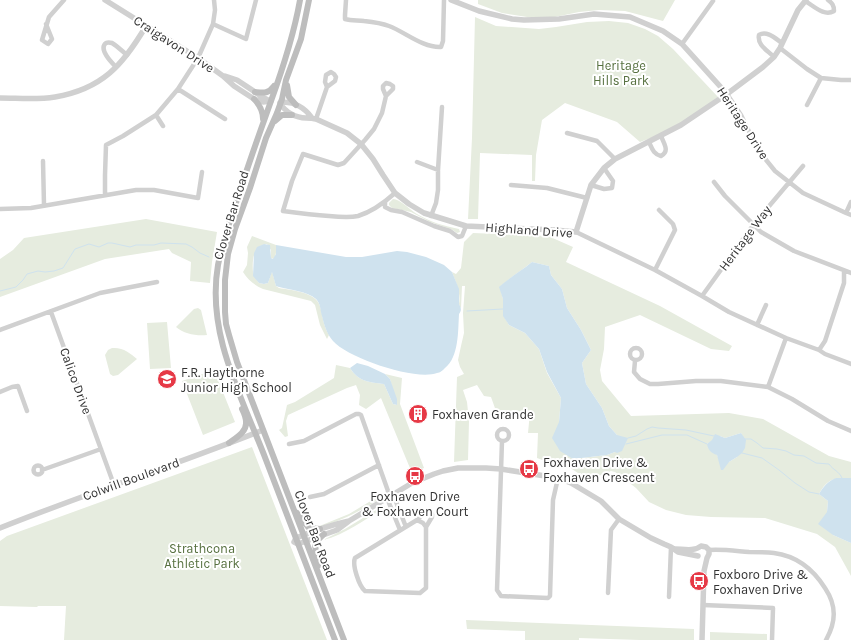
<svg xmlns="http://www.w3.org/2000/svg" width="851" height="640" font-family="Karla,sans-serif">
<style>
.green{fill:#e6ecdf;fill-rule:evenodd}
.water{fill:#cfe2ee}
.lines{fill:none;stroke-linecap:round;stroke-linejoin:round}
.stream{stroke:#cfe2ee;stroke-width:1}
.minor{stroke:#d0d0d0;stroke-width:4.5}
.tertiary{stroke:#d0d0d0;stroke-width:5.5}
.secondary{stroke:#bdbdbd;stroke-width:6}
.labels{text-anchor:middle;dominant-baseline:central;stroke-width:4;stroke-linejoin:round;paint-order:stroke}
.street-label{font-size:13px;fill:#333;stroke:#fff}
.park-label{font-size:13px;fill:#56703f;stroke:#fff}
.poi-label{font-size:13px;fill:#333;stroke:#fff;text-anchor:start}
</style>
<rect width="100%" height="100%" fill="#fff"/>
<path class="green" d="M478 0H675L663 21 625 11 599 10 579 12 555 17H527L502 13 478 4Z
M475 17 496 26 539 29 556 27 587 22 609 21 628 23 645 29 658 36 673 49 718 97 686 121 664 133 640 142 617 122 565 103 542 120 536 155 535 181H532V155L480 153 478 219H468L472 138Z
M393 199C400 199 410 210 417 214 430 222 444 226 459 229L460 232 457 233 451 229 430 222 411 212 392 208 389 205V203Z
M146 219 217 232 212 262 210 283 190 281 191 262 172 253 169 249 105 259 0 297V259L13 250 24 238Z
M473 233 548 236 573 247 566 262 660 306 732 346 729 351 711 349 640 315 605 327 604 349 600 370 602 381 631 416 729 413 763 419 829 456 851 462V478C834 478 828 478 819 494L828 501 827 512 833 535 851 543V576L835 547 817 534 765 518 711 517 686 515 666 510 649 502 636 488 615 472 611 471 596 477 578 473 564 464 551 463 537 458 538 433H528L530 412 496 411 491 397 484 396 477 385 463 390 467 402 469 421 468 460 454 462 457 377 464 374 460 367 458 360 461 346 464 333 463 313 465 286H462L461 309 459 304C461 292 456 283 452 272L456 274 461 268 464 242ZM532 262 549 266 551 275 562 289 567 308 581 330 591 350 582 363 586 384 602 408 609 426 617 435 615 452 607 455 573 459 559 422 561 398 547 373 539 349 525 333 509 325 503 315V299L500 287C509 278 521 271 532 262ZM741 433 743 437 737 457 729 462 719 460 717 455 707 444 720 436 725 438Z
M252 236 276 245C276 250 277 253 274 259L271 258V250L267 244C253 245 252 260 253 272 254 275 257 280 259 283L264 284 268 283 272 271 276 286 279 288C291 290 316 292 320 306 323 317 323 325 329 335L327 339 320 325 315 305 311 301 263 289C254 285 248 280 243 272L247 265 248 253 247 247Z
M198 308 201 310 207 335C196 336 184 334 176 327L194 309Z
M167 322 171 368 150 369 147 323Z
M112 348C123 347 130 353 137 359L118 375 113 376 110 374 105 355 108 350Z
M336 365 350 368C359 382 369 382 384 384L393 404 397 405 390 379 385 374 402 378 400 404 424 468 412 473 381 398 366 409 359 405 360 395 356 385 347 388 288 415 286 421 288 436 285 437 279 430 282 428 287 405 295 402 334 378Z
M214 370 235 422 203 435 182 381Z
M252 447 327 640H64L66 606H38L37 607 0 606V541L7 536Z
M384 493 385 494 383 497C362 510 341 522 317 527L349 514Z
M385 506 384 508C365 519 345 535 323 540L345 529 381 507Z
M466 620 694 629V640H640L579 638V640H525V631L467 629Z
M710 632 767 634V640H710Z"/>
<path class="water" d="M264 244 270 245 271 258 273 259 276 254V245L346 257H362L397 251 407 252 426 257 444 265 452 272 459 289V304C461 308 462 310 459 314 458 331 459 357 445 368 443 370 440 373 437 373 415 381 348 358 333 341 327 334 324 325 322 316 320 310 321 304 316 299 307 291 290 290 279 287L276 286 272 272 268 283 264 284 259 283 253 276 254 253 257 247Z
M532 262 549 266 551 275 562 289 567 308 581 330 591 350 582 363 586 384 602 408 609 426 617 435 628 438 622 451 617 453 615 452 607 455 573 459 560 451 552 438 559 422 561 398 547 372 539 349 525 333 509 325 503 316V299L499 287C509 278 521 271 532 262Z
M357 363 368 366 385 374 390 379 397 399V405L393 404 384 384C369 382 359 382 350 368Z
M741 433 746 440 745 448 742 453 737 457 729 462 723 470H721L717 455C711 453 708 450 707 444L712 440 715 434 725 438Z
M836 478H851V543L833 535 818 524 827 512 828 501 819 494C823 487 828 481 836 478Z"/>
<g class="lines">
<path class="stream" d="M0 291 16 287 23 280 27 274 38 271 45 272 54 271 63 268 75 249 89 244 99 247 108 243H112L130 247 136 245H154L161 243 186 244 192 247 200 253 209 257
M467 311 503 309
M628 438 636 436 647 429 652 427 658 428 686 430 714 436
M745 439H751L757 443 763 448 777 449 786 451 794 455 804 456 816 463 829 464C833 470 839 471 842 478
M626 444 662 435H687L707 444
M742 453 762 458 779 470 795 483 809 492 819 494"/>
<path class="minor" d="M346 0 345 15V19C352 21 358 20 364 21 373 22 381 23 389 26 405 32 423 48 441 47L443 41 444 0
M805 1C814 6 824 17 834 11 834 5 832 3 828 0
M46 24 52 39 48 44 42 40 49 17 64 0
M213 24 246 39 256 0
M682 44 713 1
M780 48 807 69 821 78 841 80H851
M774 57C767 50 757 45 759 35 767 30 776 39 782 43
M116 67C112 63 98 49 106 43 108 42 109 42 112 43 117 46 122 51 127 55
M331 72 334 74 336 77 335 81 327 87 325 82 326 75Z
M386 83 390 84 393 86V89L386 96 383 89V86Z
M178 89 225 119
M727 94 741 115 758 150 775 171 803 193 846 213 851 215
M386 96 382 113 374 129 365 140 344 163 338 165 303 154 292 181 283 211C298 213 314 215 329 216 339 217 349 218 358 216 371 212 385 202 395 193
M807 105 821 78
M156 115 163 126
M316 119 327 87
M567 133 597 141 615 159
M649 142C652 148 653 154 661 156 670 151 664 144 661 136
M43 161 44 205
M417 162 438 170
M714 182 725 196 761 232 794 251 851 273
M511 185 547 188 587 198
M591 185 604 189 612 188 613 181 604 168
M105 195V175L106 145 123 136 156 115 178 89 198 58 213 24 215 10 214 0
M385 202V207L391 210 402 212 434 226 450 231 458 237 462 236 466 226
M0 209 31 208 136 190H154L198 198 202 172
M846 213 851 202
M431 216 436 203 438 190V170L442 107
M576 232 655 270 702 296 729 312 786 338 819 350 825 354 851 364
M655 270 675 230 673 224 659 210
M702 296 754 224 803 166
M51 312 114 485
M757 325 766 305
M0 330 100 293 157 282
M630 354a6 6 0 1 1 12 0a6 6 0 1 1-12 0Z
M819 350 825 341 844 283V271
M635 361 634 372 640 379 650 384H658L696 381H721L768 387 792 399 828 421 851 431
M768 387 786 338
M0 392 12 387 18 386 27 411
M497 435a6 6 0 1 1 12 0a6 6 0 1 1-12 0Z
M502 441 497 590 501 596 548 598 550 596 553 500 558 478
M289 444 304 441 356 414H359L361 415 388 491 387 498 400 530
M33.5 470a4.5 4.5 0 1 1 9 0a4.5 4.5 0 1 1-9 0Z
M42 470 101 449
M391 493 393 494 406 527
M310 497 324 494 379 465
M417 520 355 558C352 565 359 586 365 591L420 593 426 588V527L432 517V514L428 512H425L417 520 423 523 426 527
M709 550C722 549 736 551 749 552 757 552 766 552 774 553 797 556 813 569 825 588 837 606 836 622 826 640
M608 593 611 530 619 519
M669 597 671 547
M703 605 773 608 772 640"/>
<path class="tertiary" d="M105 0 198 58 223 76 234 86 254 99 263 102 271 101
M451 0 479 11 512 19 524 20 559 19 594 14 630 17 663 31 682 44 727 94
M225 76 237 80 264 98 270 101
M0 98C18 98 37 100 55 97 102 89 123 65 146 26
M312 118C305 108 293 100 280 103 285 112 296 118 306 118 310 118 312 118 316 119L347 133 361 144 373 159 383 175 395 193 409 204 424 213 466 226 555 230 576 232 591 185 604 168 615 159 681 125 727 94 763 67 774 57 780 48 798 10 806 0
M349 521C331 525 313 531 296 538L294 542 298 544 337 530 349 521 412 483 434 474 443 471 458 468H486L501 469 558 478 571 483 601 501 619 519 651 538 664 544 671 547 678 552 698 556
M0 528C87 493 176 465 263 430
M675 549C683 549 694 552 701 546L706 547 709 550V554L707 558 704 571 702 640"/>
<path class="secondary" d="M300 0C294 34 283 68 271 101 260 132 249 162 239 194 231 217 223 240 218 265 206 334 242 397 266 460 289 520 312 580 335 640
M309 0 301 39 286 80 282 99 277 113 266 138 250 188 235 229 228 254 225 280V312L226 324 229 335 237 362 344 640
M287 85 289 97 296 105
M255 92C264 93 268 94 274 86
M254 99C260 105 263 111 263 119
M275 121 282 115H292
M229 443C236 438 247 432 246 422 246 418 244 413 242 409
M297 513 308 527 310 528 320 529
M318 566 315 545 317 541 324 534"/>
</g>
<defs>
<g id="school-disc" transform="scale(1)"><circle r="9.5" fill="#e63946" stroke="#fff"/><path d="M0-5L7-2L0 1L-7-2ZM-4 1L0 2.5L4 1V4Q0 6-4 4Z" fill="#fff"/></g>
<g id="building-disc" transform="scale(1)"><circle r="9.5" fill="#e63946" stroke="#fff"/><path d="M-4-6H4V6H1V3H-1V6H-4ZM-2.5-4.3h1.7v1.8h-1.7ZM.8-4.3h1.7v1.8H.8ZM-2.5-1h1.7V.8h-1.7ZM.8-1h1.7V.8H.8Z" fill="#fff"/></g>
<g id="bus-disc" transform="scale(1)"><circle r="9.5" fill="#e63946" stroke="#fff"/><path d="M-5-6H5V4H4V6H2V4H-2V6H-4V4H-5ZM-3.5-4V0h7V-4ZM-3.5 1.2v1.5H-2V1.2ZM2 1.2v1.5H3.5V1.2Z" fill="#fff"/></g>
</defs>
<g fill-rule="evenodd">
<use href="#school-disc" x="167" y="379"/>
<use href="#building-disc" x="418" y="414"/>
<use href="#bus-disc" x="529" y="469"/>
<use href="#bus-disc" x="415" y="476"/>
<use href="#bus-disc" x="699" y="581"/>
</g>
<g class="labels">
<g class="street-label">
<text transform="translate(174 44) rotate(33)">Craigavon Drive</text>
<text transform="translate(743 123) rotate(57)">Heritage Drive</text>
<text transform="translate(231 215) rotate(-73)">Clover Bar Road</text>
<text transform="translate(529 230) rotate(4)">Highland Drive</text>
<text transform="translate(745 238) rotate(-53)">Heritage Way</text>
<text transform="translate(76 381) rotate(70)">Calico Drive</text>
<text transform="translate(131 479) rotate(-20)">Colwill Boulevard</text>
<text transform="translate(315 534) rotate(69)">Clover Bar Road</text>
</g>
<g class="park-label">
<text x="621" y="65">Heritage<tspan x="621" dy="15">Hills Park</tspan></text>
<text x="202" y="548">Strathcona<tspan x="202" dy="15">Athletic Park</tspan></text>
</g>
<g class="poi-label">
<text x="181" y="372">F.R. Haythorne<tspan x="181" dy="15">Junior High School</tspan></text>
<text x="432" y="414">Foxhaven Grande</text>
<text x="543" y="462">Foxhaven Drive &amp;<tspan x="543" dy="15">Foxhaven Crescent</tspan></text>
<text x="415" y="496" text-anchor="middle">Foxhaven Drive<tspan x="415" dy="15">&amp; Foxhaven Court</tspan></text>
<text x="713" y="574">Foxboro Drive &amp;<tspan x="713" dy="15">Foxhaven Drive</tspan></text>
</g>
</g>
</svg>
